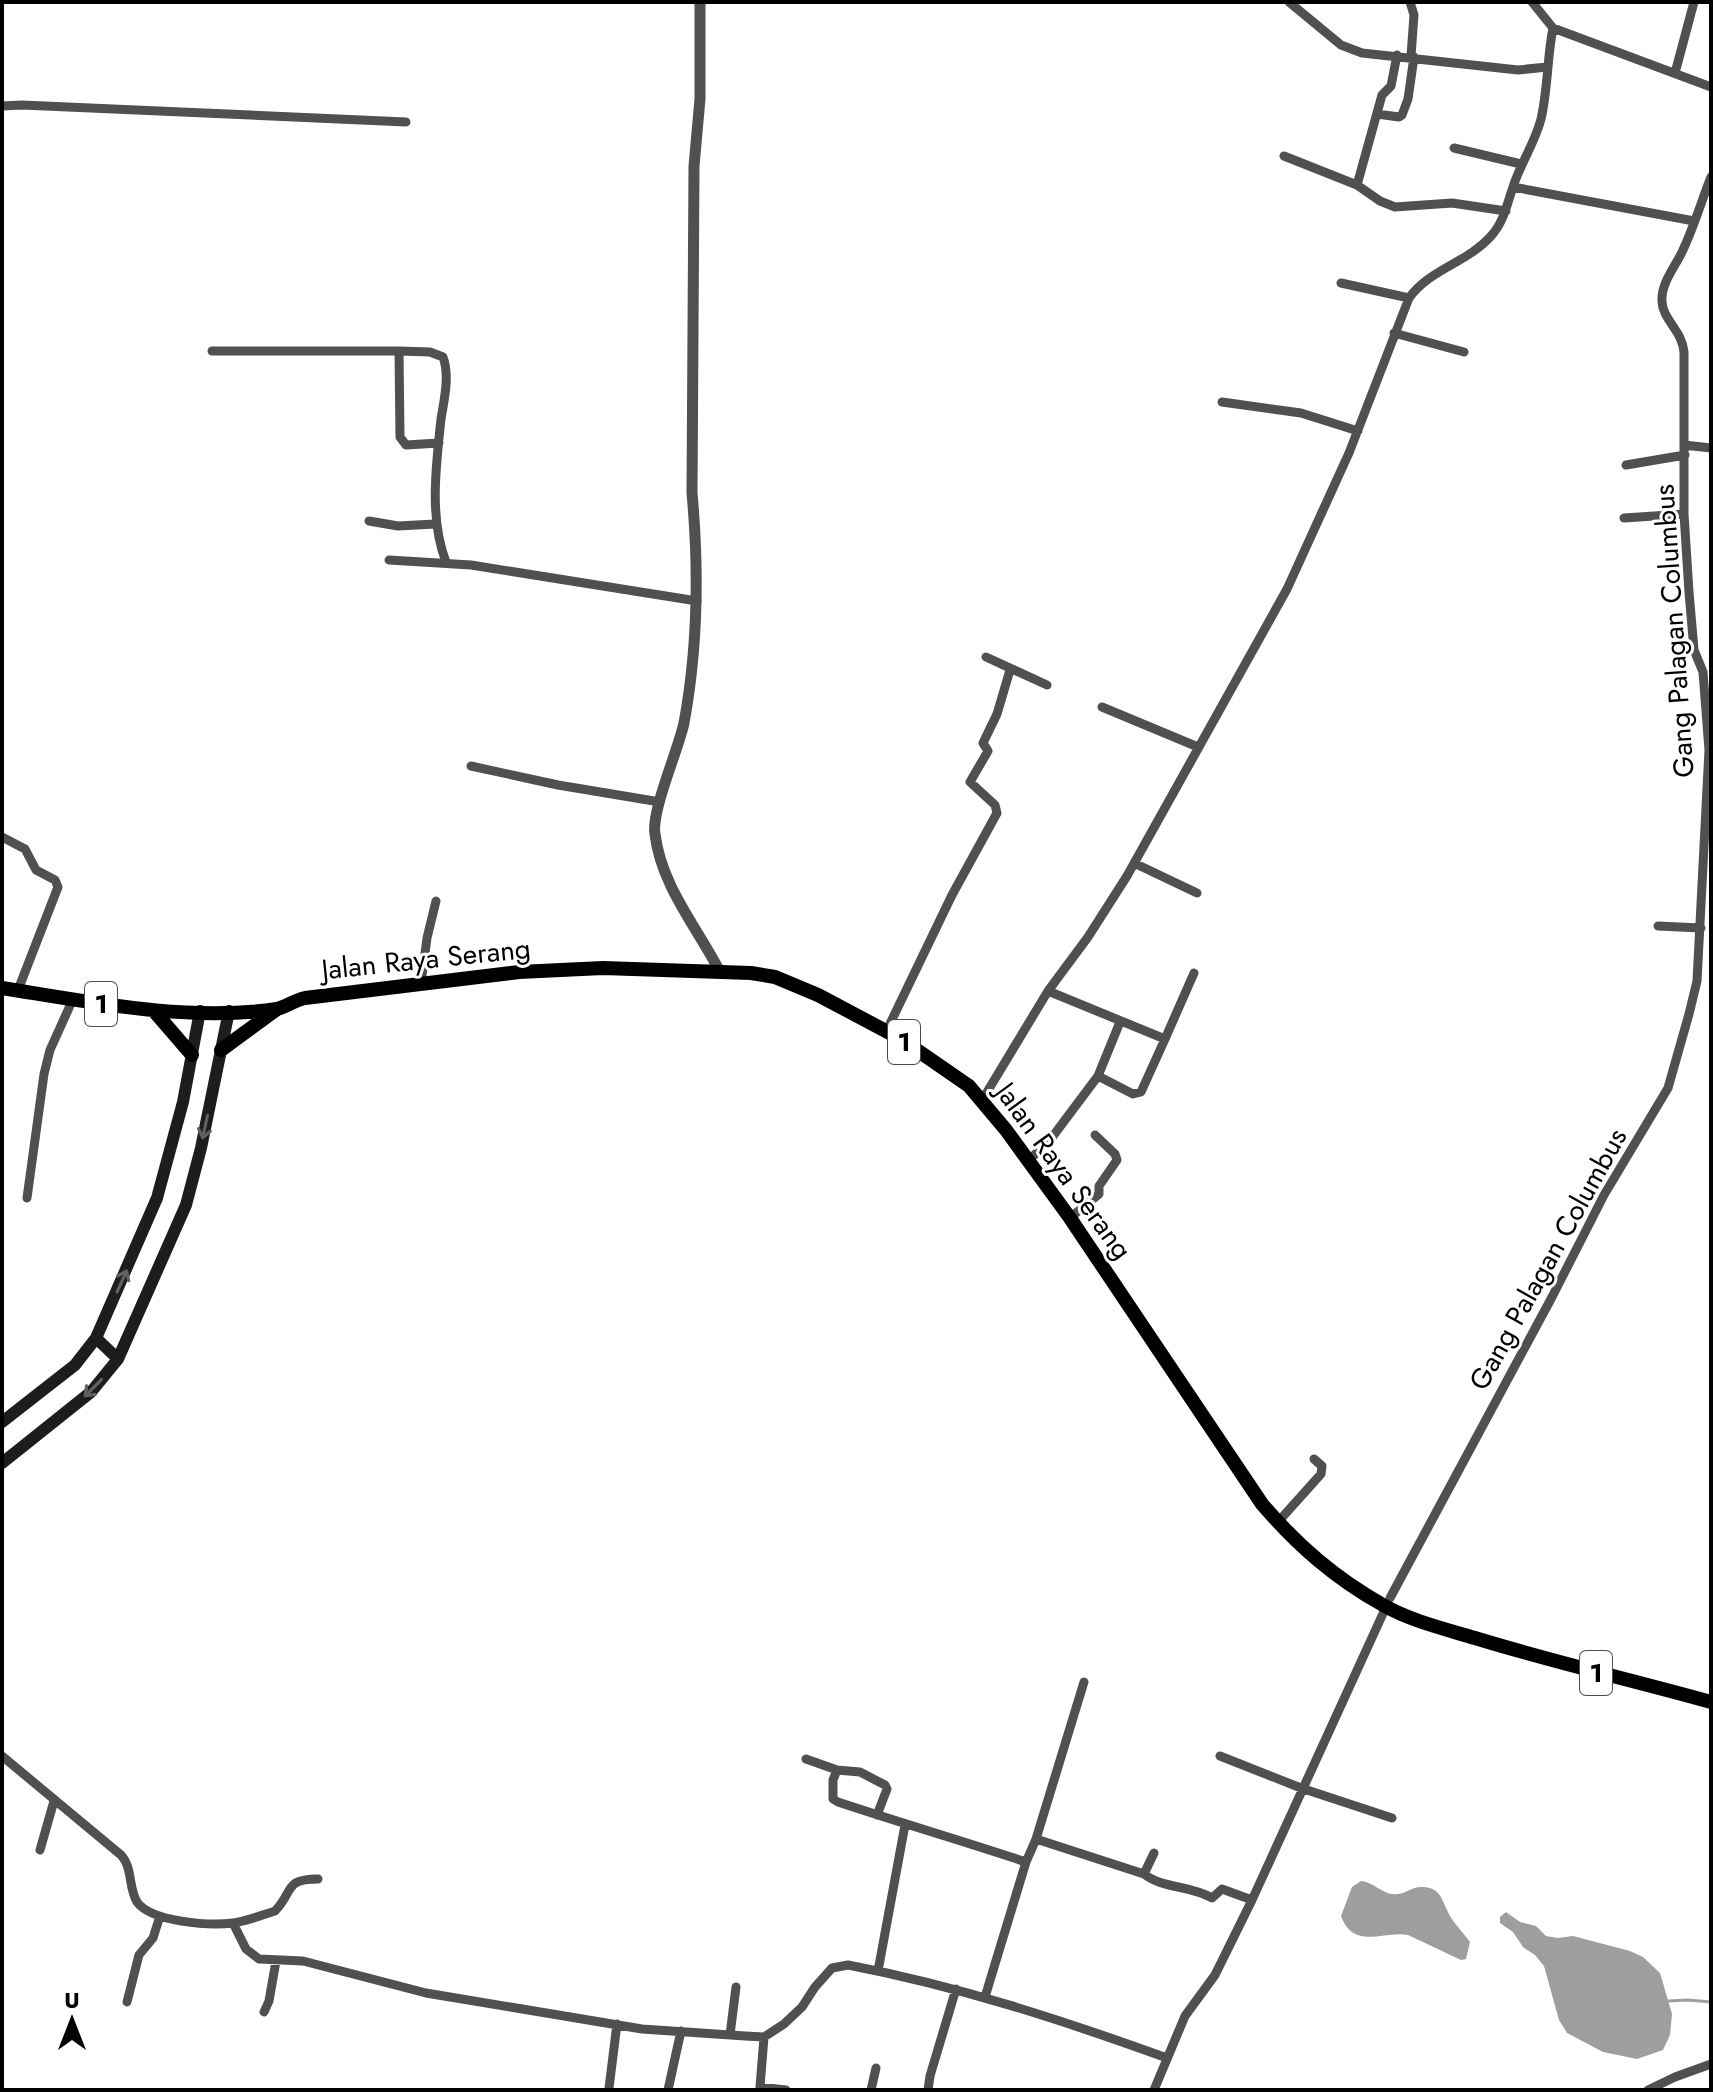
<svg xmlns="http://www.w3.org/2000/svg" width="1713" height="2092" font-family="Jost,sans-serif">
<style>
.water{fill:#9e9e9e}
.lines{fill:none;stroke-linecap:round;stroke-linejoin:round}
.stream{stroke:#9e9e9e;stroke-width:3}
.minor{stroke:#505050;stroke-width:9}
.tertiary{stroke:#505050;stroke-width:11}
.secondary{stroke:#1d1d1d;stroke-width:12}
.trunk{stroke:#000;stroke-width:14}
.oneway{stroke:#616161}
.labels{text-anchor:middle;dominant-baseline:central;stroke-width:6;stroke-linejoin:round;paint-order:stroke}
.shield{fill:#fff;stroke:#4c4c4c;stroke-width:2}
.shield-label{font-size:26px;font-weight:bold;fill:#000}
.street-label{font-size:28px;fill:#000;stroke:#fff}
</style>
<rect width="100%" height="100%" fill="#fff"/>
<path class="water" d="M1361 1881C1374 1882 1384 1896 1397 1894 1405 1894 1412 1887 1421 1887 1439 1887 1441 1897 1447 1910 1452 1922 1463 1932 1470 1942L1466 1959 1461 1960 1408 1935C1384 1930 1354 1951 1341 1916L1352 1887Z
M1506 1912 1520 1922 1536 1926 1546 1936 1558 1938 1573 1936 1630 1951 1643 1957 1660 1973 1672 2014 1670 2035 1663 2050 1637 2059 1603 2052 1567 2033 1559 2020 1544 1966 1535 1955 1523 1947 1513 1932 1500 1923V1917Z"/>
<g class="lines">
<path class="stream" d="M1668 2001 1688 2000 1711 2002"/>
<path class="minor" d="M1289 2 1341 45 1362 53 1518 70 1547 67
M1410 2 1414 15 1411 56
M1553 28 1711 87
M1675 73 1694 2
M2 106 22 105 406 122
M1377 114 1399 117 1402 115 1408 99 1414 57
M1454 148 1521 164
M1284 156 1357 185 1380 201 1395 207 1452 203 1506 211
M1357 185 1382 95 1391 86 1397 55
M1513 187 1694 221
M1341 283 1409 298
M1394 333 1464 352
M212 351H399L430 352 443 357C450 376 444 400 441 419 436 466 429 518 446 562
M399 351 400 437 406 445 439 443
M1222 402 1301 413 1358 431
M1684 445 1711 448
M1626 465 1685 455
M1624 518 1684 514
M369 521 398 526 435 524
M389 560 471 565 697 601
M986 657 1047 685
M1102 707 1198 747
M471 766 558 785 660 802
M2 837 25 849 36 870 55 880 58 887 18 990
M1134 863 1197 893
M1658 926 1701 928
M421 983 427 938 436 901
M1048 991 1165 1039 1194 973
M886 1032 952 895 997 813 995 805 970 782 988 751 983 743 997 714 1010 670
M1098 1076 1133 1094 1141 1092 1165 1039
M981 1102 1048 991 1088 937 1127 876 1287 589 1349 453 1409 298C1430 269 1467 263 1491 236 1504 222 1507 204 1513 187 1520 164 1535 143 1541 119 1548 89 1547 58 1553 28L1532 2
M1029 1160 1050 1140 1098 1076 1120 1022
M27 1198 44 1074 50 1050 73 999
M1070 1218 1099 1194V1186L1117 1160 1115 1154 1095 1135
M1278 1522 1321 1474 1322 1466 1314 1459
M1390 1598 1552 1297 1604 1195 1668 1088 1689 1014 1697 981 1709 750 1703 672 1694 650 1689 592 1684 514V352C1682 330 1662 319 1662 301 1661 284 1674 268 1681 254 1693 230 1701 202 1711 177
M2 1756 121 1855C133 1868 128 1887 137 1902 151 1922 210 1926 233 1923 247 1921 262 1915 275 1911 294 1891 284 1879 318 1879
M1220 1756 1301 1788 1392 1818
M806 1759 837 1770
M877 1815 887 1789 885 1785 860 1772 837 1770 833 1780V1799L838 1802C901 1823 963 1841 1026 1862
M1036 1839 1144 1874 1154 1853
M40 1850 54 1801
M1144 1874C1163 1889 1190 1885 1212 1898L1222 1889 1252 1900
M233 1923 246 1949 259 1959 303 1961 426 1993 642 2029 745 2036 764 2037 784 2024 802 2007 815 1987 832 1968 848 1965C958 1986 1062 2020 1167 2058
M878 1971 905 1825
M985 1997 1026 1862 1036 1839 1084 1682
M127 2002 139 1955 153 1938 160 1916
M264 2012 269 2001 276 1961
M730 2035 736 1987
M764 2037 760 2087 786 2090
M609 2088 617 2024
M668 2090 681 2031
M871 2090 876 2068
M928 2090 930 2076 956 1989
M1154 2090 1185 2016 1215 1975 1252 1900 1386 1607
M1648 2090 1675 2077 1711 2064"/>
<path class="tertiary" d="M700 2V99L694 166 692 493C699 570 698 647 684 723 678 751 651 811 655 834 661 885 696 926 719 970"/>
<path class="secondary" d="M96 1338 118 1359
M2 1422 75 1365 96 1338 157 1198 183 1102 200 1011
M2 1463 91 1392 118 1359 186 1205 201 1148 229 1011"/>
<path class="trunk" d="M2 988C90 1002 187 1022 277 1009 286 1007 295 1000 305 998L519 972 603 968 751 973 775 977 818 995 901 1039 969 1086 1006 1130 1070 1218 1262 1504C1298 1546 1335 1578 1383 1605 1411 1621 1445 1629 1475 1638 1553 1662 1632 1680 1711 1702
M154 1011 192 1055
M221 1050 277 1009"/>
</g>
<defs><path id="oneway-shaft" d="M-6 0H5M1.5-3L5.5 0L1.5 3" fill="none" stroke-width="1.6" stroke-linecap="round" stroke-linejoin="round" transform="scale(2)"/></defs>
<g class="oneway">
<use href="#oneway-shaft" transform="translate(205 1127) rotate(102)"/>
<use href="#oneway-shaft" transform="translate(122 1281) rotate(-66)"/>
<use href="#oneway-shaft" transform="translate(93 1388) rotate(135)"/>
</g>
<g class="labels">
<g class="shield">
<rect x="85" y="982" width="32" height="44" rx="6"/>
<rect x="888" y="1020" width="32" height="44" rx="6"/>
<rect x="1580" y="1651" width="32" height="44" rx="6"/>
</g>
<g class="shield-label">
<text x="101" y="1004">1</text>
<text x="904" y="1042">1</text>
<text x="1596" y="1673">1</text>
</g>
<g class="street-label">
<text transform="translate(1674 631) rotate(-94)">Gang Palagan Columbus</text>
<text transform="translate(426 959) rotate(-6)">Jalan Raya Serang</text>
<text transform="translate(1064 1171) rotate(54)">Jalan Raya Serang</text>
<text transform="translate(1548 1259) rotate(-61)">Gang Palagan Columbus</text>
</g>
</g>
<rect width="1713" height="2092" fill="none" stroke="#000000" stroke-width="8"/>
<g transform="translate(72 2020)" stroke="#ffffff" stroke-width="6" paint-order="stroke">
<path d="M0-6L14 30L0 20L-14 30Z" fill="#000000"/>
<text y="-12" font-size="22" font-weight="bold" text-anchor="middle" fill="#000000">U</text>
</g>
</svg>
